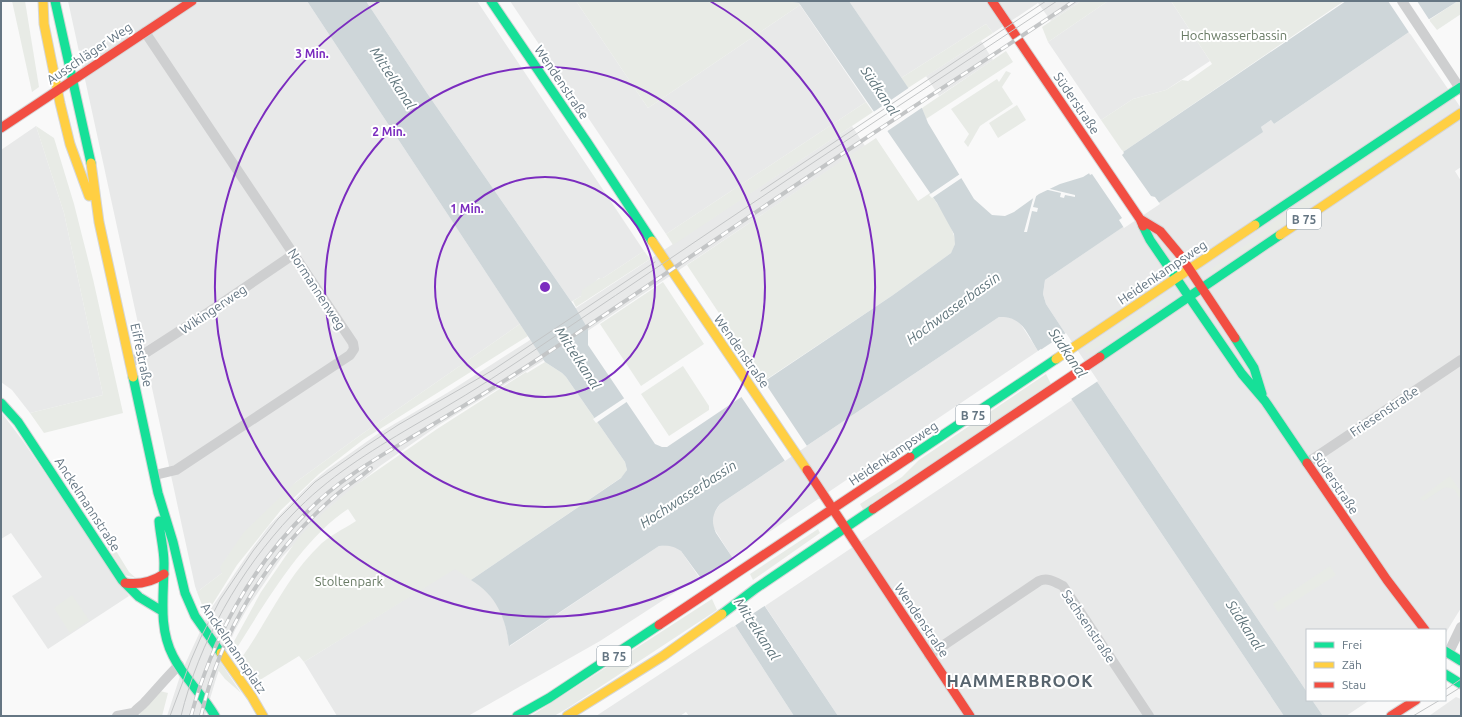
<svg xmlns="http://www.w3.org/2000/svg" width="1462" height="717" font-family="Ubuntu,sans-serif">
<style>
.built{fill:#e8e9e9}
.green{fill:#e8ebe6}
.water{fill:#ced6d9}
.pier{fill:#f9f9f9}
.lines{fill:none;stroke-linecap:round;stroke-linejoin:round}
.fast-casing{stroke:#d5d6d7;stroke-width:11}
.slow-casing{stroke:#d5d6d7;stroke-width:11}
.jam-casing{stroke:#d5d6d7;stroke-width:11}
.street{stroke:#cecfd0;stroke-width:10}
.fast{stroke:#16e098;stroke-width:9}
.slow{stroke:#ffcf43;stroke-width:9}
.jam{stroke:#f24e42;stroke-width:9}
.tram{stroke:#c3c5c6;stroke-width:1}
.rail-casing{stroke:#c3c5c6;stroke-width:4}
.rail{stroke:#fff;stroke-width:2.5;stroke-dasharray:8;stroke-linecap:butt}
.ring{fill:none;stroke:#7b2cbf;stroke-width:2}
.labels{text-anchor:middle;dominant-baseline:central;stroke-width:4;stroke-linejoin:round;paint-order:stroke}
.shield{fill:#fff;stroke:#939fa8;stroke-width:1}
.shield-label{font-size:12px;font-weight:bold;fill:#657683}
.park-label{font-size:13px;fill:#687a64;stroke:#fff}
.street-label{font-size:13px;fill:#657683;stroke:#fff}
.water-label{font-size:14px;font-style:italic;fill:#60757c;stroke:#fff}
.district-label{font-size:17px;font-weight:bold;letter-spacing:1px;fill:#57646e;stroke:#fff}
.centre{fill:#7b2cbf;stroke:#fff;stroke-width:2}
.ring-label{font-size:12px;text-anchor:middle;font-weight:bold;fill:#7b2cbf;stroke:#fff;stroke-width:4;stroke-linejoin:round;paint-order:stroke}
</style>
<rect width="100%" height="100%" fill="#f9f9f9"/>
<path class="built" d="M68 1H307L520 324 362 434 296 482 222 573 197 592 195 586Z
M366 1H477L644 251 603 278H599L581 296 571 302 575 307 427 93Z
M510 1H576L648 108 800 5 866 102 666 234Z
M849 1H1081L1051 21 1038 3 993 33 986 24 901 78Z
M1108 1H1171L1210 61 1166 90 1133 99 1101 120 1048 42Z
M1409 32 1461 108V167L1455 171 1461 181V608L1445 634V630H1307V692L1098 383 1046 304 1043 294 1045 280 1262 132 1261 127 1271 120 1274 124Z
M981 41 993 60 939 96 926 76Z
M36 126 64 213 103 395 30 413 12 390 1 382V150Z
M852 126 865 146 541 362 439 425 380 466 329 508 282 557 248 607 235 630 222 661 215 682 205 716H167L181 673 210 610 248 554 269 526 293 501 311 483 328 469 379 433 447 393 527 342 579 306Z
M999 317H1007L1014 319 1020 323 1038 351 732 557 713 527V515L720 504Z
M1072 400 1284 716H838L765 606Z
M1 412 23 441 129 596 48 649 12 596 42 577 11 533 1 539Z
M668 545 675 546 681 551 699 577 600 641 468 716H337L304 662 455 568 479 584 486 590 496 603 502 613 505 624 510 646 659 546Z
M735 625 794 716H689L686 712 680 716H596Z
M1456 697 1461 699V716H1429Z
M1312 700H1370L1346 716H1323Z"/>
<path class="green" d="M12 1H25L39 87 32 92Z
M576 1H786L799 3 800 5 648 108Z
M1081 1H1108L1048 42 1042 27Z
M1171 1H1344L1123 152 1101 120 1133 99 1166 90 1182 80 1188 81 1212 64Z
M1458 1H1461V14L1437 30 1429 20Z
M986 24 993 33 908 88 901 78Z
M1006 51 1013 62 926 119 922 108Z
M1006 71 1011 73 1002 87 1013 104 980 126 968 147 964 142 969 134 951 109 997 79 999 82Z
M866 102 873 112 673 245 666 234Z
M1017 105 1026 120 998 138 989 123Z
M1446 105 1450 110 1213 273 1211 269 1260 235 1272 223Z
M36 126 54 138 74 204 93 279 123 413 44 433 30 413 103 395 64 213Z
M876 138 918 201 930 193C937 203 957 232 955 244 954 247 952 251 951 253L893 295 764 381 687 265Z
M644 251 650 259 576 307 573 301 581 296 582 290 600 278H603Z
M663 282 704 344 641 386 600 324Z
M1162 296 1165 301 1087 354 1084 349Z
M520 324 528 336 364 439 319 474 281 510 237 565 207 613 202 605 197 592 222 573 220 567 244 532 296 482 362 434Z
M545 362 562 373 566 377 625 462 627 470 625 475 471 580 455 569 304 662 299 656 255 683 240 660C267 623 285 579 318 547 328 536 344 529 356 521L348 509C302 539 264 605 235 651L232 645 261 592 298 538 326 510 356 485 437 429 526 372 527 373Z
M683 366 709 406V410L669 436 641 394Z
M1046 374 1051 384 863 509 860 504 902 477 919 460Z
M1450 476 1461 492V500L1454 489 1445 487 1424 501 1419 499Z
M818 529 820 533 753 580 750 574Z
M110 541 129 572 136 578 125 575 107 546Z
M1330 566 1336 575 1278 612 1273 604Z
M72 595 89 620 70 633 54 608Z
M712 599 717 610 568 708 554 716H531Z
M221 663 241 693 225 679 218 670Z
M160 691 168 693 162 716H139L141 710Z"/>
<path class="water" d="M307 1H366L427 93 575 307 588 329V345L655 444 662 447H667L893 295 951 253 955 244 954 234 937 203 799 3 786 1H849L922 108 928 123 974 199 992 215 1005 216 1014 212 1039 194 1060 184 1083 177 1123 152 1346 1H1458L1409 32 1274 124 1271 120 1261 127 1263 132 1045 280 1043 294 1046 304 1098 383 1307 692V700H1312L1323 716H1284L1072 400 1041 349 1038 351C1027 334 1023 316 999 317L720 504C712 514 711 522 716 533L838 716H794L735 625 681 551C674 546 669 545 659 546L509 646C506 618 496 595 471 580L621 478 627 470 625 462 566 377 562 373 545 362Z"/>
<path class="pier" d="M1388 1H1417L1430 21 1410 34Z
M910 87 923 107 886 132 872 113Z
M1122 150 1124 153 1122 155 1151 196 1155 197 1160 204 1124 228 1119 220 1122 218 1092 174 1090 175 1088 171Z
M960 174 963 177 932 198 929 195Z
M1046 188 1075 195V197L1065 195 1064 198 1060 197 1061 193 1044 189Z
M1037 193 1033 207 1038 208 1037 212 1032 211 1027 232H1024L1034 195Z
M1066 333 1098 381 1071 399 1039 351Z
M763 380 807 446 785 461 740 395Z
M626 397 628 401 596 423 593 419Z
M733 557 766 605 733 627 700 580Z"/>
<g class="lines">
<g class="fast-casing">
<path id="fast" d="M55 1 91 163
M491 1 587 142 652 241
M1255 225 1461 87
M1143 226 1150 240 1242 374 1265 401 1307 463
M1235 338 1254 368 1262 394
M1100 357 1280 235
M133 377 158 493 173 542 185 593 195 616 221 653
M1 403 18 422 122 580 139 597 162 611
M910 457 1056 359
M159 521C160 535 164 549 164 563 164 595 158 627 173 656 184 678 203 695 215 716
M722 614 755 589 873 509
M1445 651 1461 661
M1445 674 1461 684
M517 716 549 698 659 625"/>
</g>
<g class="slow-casing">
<path id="slow" d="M43 1 44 24 60 103 70 144 89 196
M91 163 99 222 133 377
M1280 235 1461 113
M652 241 807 470
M1056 359 1255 225
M221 653 252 697 263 716
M567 716 663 656 722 614"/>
</g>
<g class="jam-casing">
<path id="jam" d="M992 1 1140 219 1143 226
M1 128 192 1
M1140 219 1160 231 1180 255 1235 338
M1307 463 1387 580 1425 630
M807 470 970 716
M873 509 1100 357
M125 583C140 585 152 582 164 574
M659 625 910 457
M1391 716 1416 700"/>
</g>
<path class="street" d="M1402 1 1461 90
M145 32 353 343 354 349 350 355 176 470 155 475
M130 363 209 312 294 254
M1307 463 1461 360
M1448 654 1461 627
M929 655 1039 581C1048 577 1055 582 1063 586L1149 716
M117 716 133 713
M132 716C134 710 141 707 145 702 157 689 166 678 179 665"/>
<use href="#fast" class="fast"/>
<use href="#slow" class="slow"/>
<use href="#jam" class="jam"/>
<path class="tram" d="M761 191 1046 1
M1445 690 1461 679
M1445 697 1461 687
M170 716 191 660 201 637 220 600 253 551 278 519 315 482 366 446 398 425 493 370 655 262
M181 716C199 642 240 570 292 515 328 477 369 452 413 426 448 406 483 385 517 362 583 318 648 273 714 229 828 152 943 77 1057 1
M1413 716 1440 700"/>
<g class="rail-casing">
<path id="rail" d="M191 716C212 639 251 567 308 511 339 479 379 457 417 434 458 409 501 384 541 357 648 287 753 213 860 142 931 95 1003 49 1074 1
M201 716C221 630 269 553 335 496 346 486 360 478 371 468"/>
</g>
<use href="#rail" class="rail"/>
</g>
<g class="ring">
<circle cx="545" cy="287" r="110"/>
<circle cx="545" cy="287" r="220"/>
<path d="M710 1A330 330 0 1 1 380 1"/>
</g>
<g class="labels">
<g class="shield">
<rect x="1287" y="209" width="34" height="20" rx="3"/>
<rect x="956" y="405" width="34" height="20" rx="3"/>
<rect x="597" y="646" width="34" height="20" rx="3"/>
</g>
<g class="shield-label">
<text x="1304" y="219">B 75</text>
<text x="973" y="415">B 75</text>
<text x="614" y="656">B 75</text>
</g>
<g class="park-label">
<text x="1234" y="35">Hochwasserbassin</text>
<text x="349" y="581">Stoltenpark</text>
</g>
<g class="street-label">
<text transform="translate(89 53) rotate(-34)">Ausschläger Weg</text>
<text transform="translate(562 82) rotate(56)">Wendenstraße</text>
<text transform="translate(1077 103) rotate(56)">Süderstraße</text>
<text transform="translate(1162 272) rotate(-34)">Heidenkampsweg</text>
<text transform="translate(317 289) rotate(57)">Normannenweg</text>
<text transform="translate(213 309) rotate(-34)">Wikingerweg</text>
<text transform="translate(742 351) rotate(55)">Wendenstraße</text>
<text transform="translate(142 355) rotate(78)">Eiffestraße</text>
<text transform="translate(1384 411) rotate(-34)">Friesenstraße</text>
<text transform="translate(893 453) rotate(-34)">Heidenkampsweg</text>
<text transform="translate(1336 483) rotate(56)">Süderstraße</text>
<text transform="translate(88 504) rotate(57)">Anckelmannstraße</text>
<text transform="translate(922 620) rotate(56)">Wendenstraße</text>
<text transform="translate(1089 626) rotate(56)">Sachsenstraße</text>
<text transform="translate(234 648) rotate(56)">Anckelmannsplatz</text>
</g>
<g class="water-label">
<text transform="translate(393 78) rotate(57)">Mittelkanal</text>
<text transform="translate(880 91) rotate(56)">Südkanal</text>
<text transform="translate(953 308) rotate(-36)">Hochwasserbassin</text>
<text transform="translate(1068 353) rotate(56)">Südkanal</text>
<text transform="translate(578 358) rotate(57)">Mittelkanal</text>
<text transform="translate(688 494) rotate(-33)">Hochwasserbassin</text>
<text transform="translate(1245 625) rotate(57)">Südkanal</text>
<text transform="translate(757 629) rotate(57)">Mittelkanal</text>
</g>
<g class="district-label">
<text x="1020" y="680">HAMMERBROOK</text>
</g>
</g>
<circle cx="545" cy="287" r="6" class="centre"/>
<g class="ring-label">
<text x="312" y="58">3 Min.</text>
<text x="389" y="136">2 Min.</text>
<text x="467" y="213">1 Min.</text>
</g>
<rect width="1462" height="717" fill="none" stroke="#657683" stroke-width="4"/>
<rect x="1306" y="629" width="140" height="72" fill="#ffffff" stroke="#c1c8cd"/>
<rect x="1314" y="642" width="20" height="6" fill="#16e098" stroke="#c1c8cd"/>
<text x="1342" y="649" font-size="12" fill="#657683">Frei</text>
<rect x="1314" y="662" width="20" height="6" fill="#ffcf43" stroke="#c1c8cd"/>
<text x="1342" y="669" font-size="12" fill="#657683">Zäh</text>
<rect x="1314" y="682" width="20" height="6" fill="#f24e42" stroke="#c1c8cd"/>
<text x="1342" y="689" font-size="12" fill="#657683">Stau</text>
</svg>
